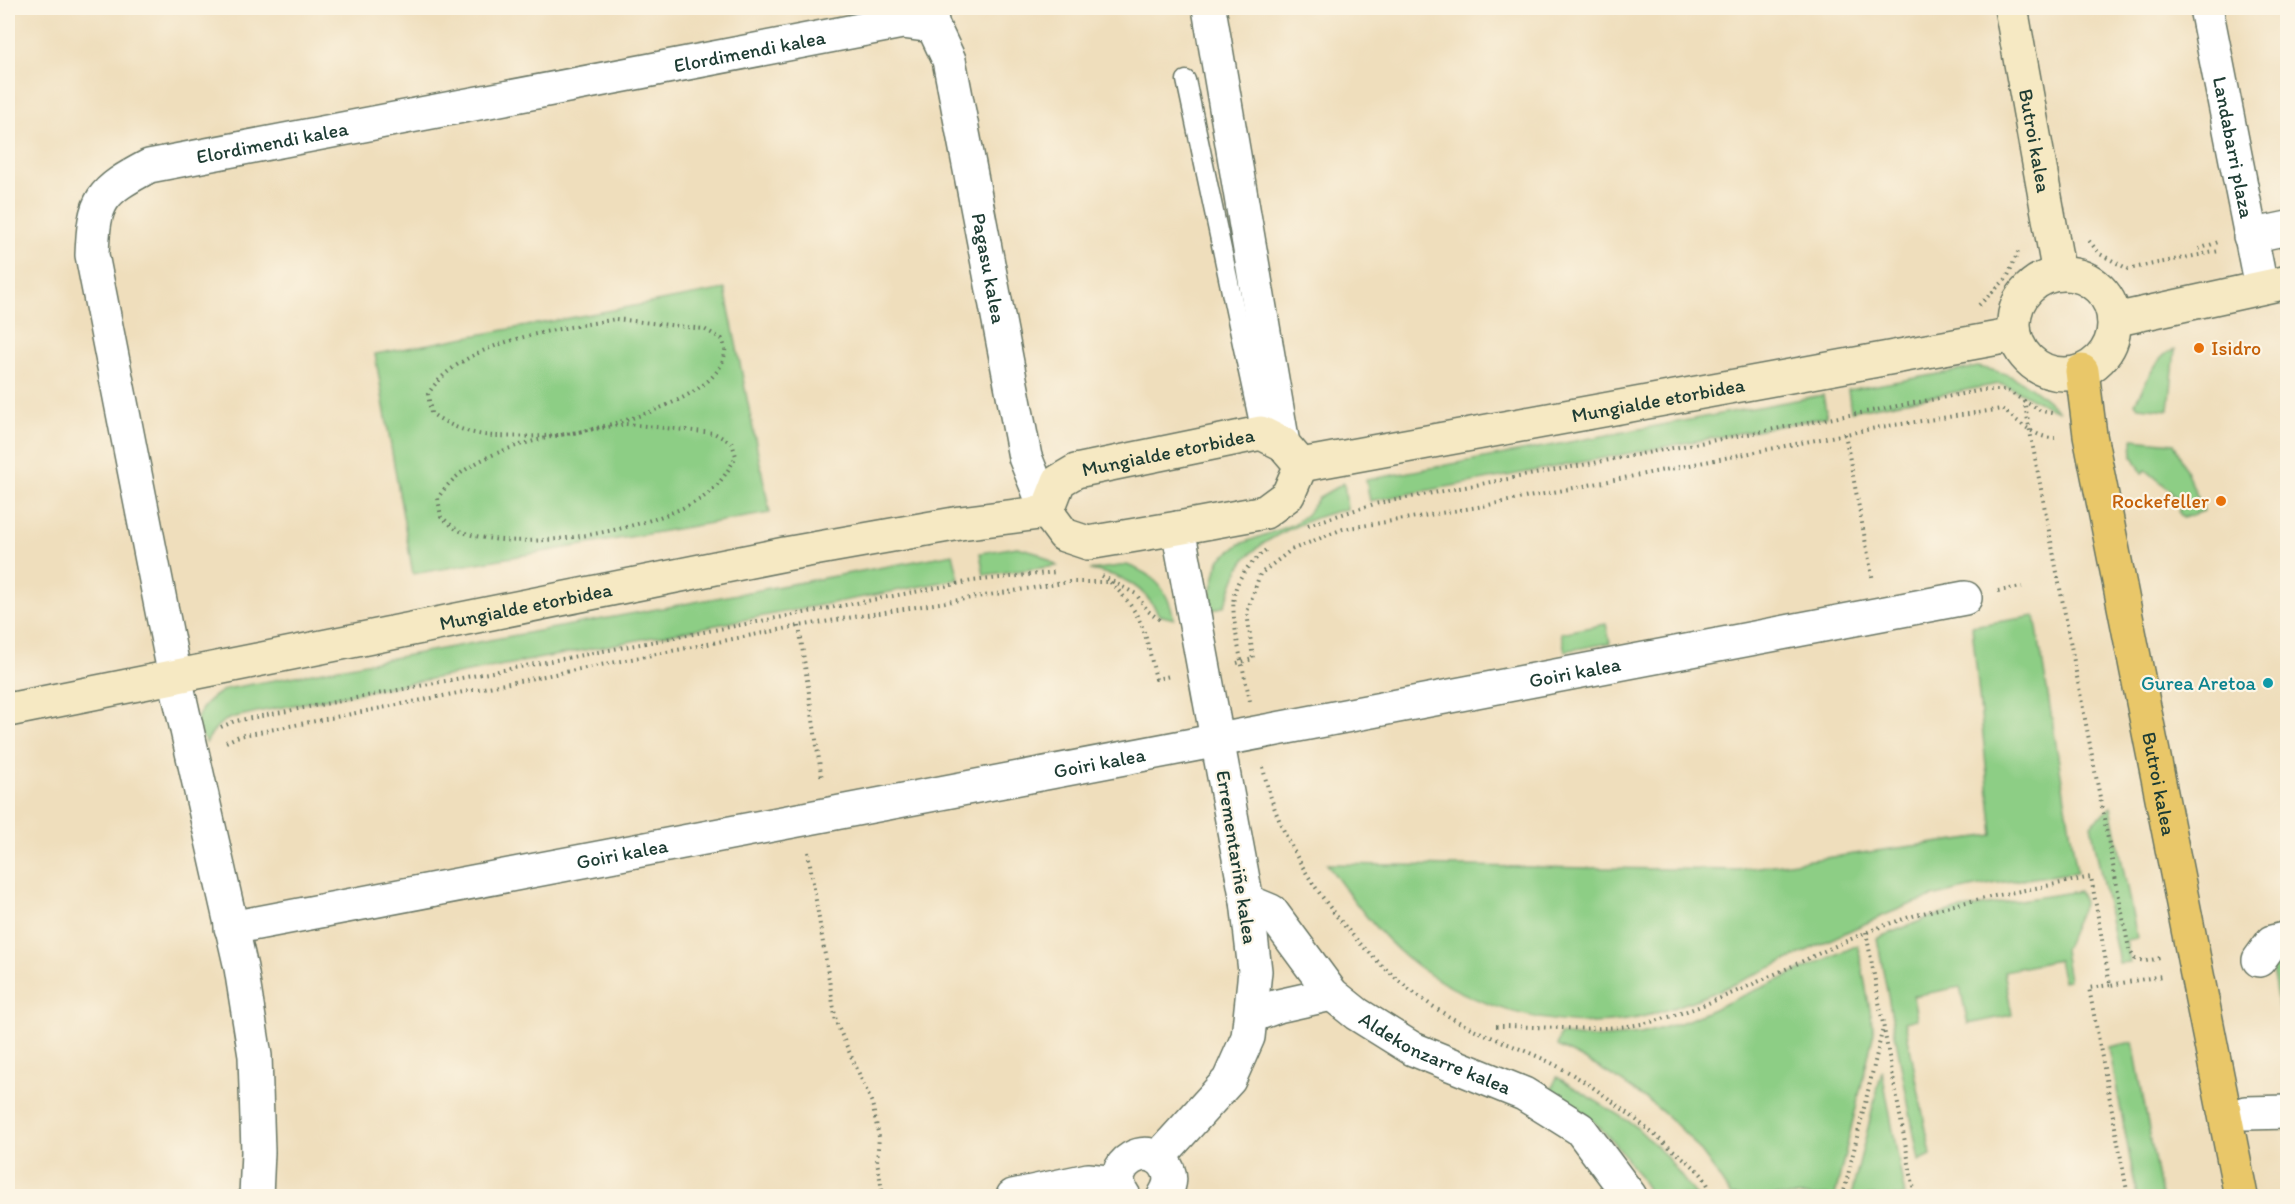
<svg xmlns="http://www.w3.org/2000/svg" width="2295" height="1204" font-family="Itim,sans-serif">
<style>
.green{fill:#8dce85;stroke:#56865c;stroke-width:1.5}
.lines{fill:none;stroke-linecap:round;stroke-linejoin:round}
.lane-casing{stroke:#687564;stroke-width:21}
.street-casing{stroke:#687564;stroke-width:36}
.secondary-casing{stroke:#687564;stroke-width:36}
.primary-casing{stroke:#687564;stroke-width:36}
.path{stroke:#687564;stroke-width:4;stroke-dasharray:1.5 4.5;stroke-linecap:butt}
.lane{stroke:#fff;stroke-width:18}
.street{stroke:#fff;stroke-width:33}
.secondary{stroke:#f6e9c3;stroke-width:33}
.primary{stroke:#e9c769;stroke-width:33}
.food-dot{fill:#e8710a;stroke:#fcf5e5;stroke-width:2}
.culture-dot{fill:#0f9aa8;stroke:#fcf5e5;stroke-width:2}
.labels{text-anchor:middle;dominant-baseline:central;stroke-width:4.5;stroke-linejoin:round;paint-order:stroke}
.street-label{font-size:20px;fill:#1f3d34;stroke:#fcf5e5}
.food-label{font-size:20px;fill:#c56008;stroke:#fcf5e5;text-anchor:start}
.culture-label{font-size:20px;fill:#0d838f;stroke:#fcf5e5;text-anchor:end}
</style>
<rect width="100%" height="100%" fill="#fcf5e5"/>
<filter id="ink" filterUnits="userSpaceOnUse"><feTurbulence type="fractalNoise" baseFrequency=".0167" numOctaves="2"/><feDisplacementMap in="SourceGraphic" scale="12" xChannelSelector="R" yChannelSelector="G"/><feConvolveMatrix kernelMatrix="1 2 1 2 8 2 1 2 1" color-interpolation-filters="sRGB"/></filter>
<filter id="wash" filterUnits="userSpaceOnUse"><feTurbulence type="fractalNoise" baseFrequency=".008" numOctaves="4" result="noise"/><feDisplacementMap in="SourceGraphic" scale="24" xChannelSelector="R" yChannelSelector="G"/><feGaussianBlur stdDeviation="1.35" result="paint"/><feColorMatrix in="noise" values="0 0 0 0 0 0 0 0 0 0 0 0 0 0 0 0 0 1.4 0 .05"/><feComposite in="paint" operator="in"/></filter>
<g filter="url(#wash)">
<rect width="100%" height="100%" fill="#efdebc"/>
<path class="green" d="M725 289 770 513 413 574 375 354Z
M2175 349 2169 410 2138 407 2135 403C2144 387 2156 354 2175 349Z
M1978 367C2014 373 2033 386 2059 411 2037 405 2021 389 1999 384L1851 411 1848 390Z
M1823 395 1827 417 1370 501 1366 480Z
M2132 439 2174 443 2204 511 2183 518 2178 511 2181 508 2170 490 2146 470 2142 473 2133 456Z
M1344 483 1347 509C1317 515 1255 539 1240 567 1233 580 1230 594 1224 606L1212 611 1210 597 1219 560 1240 544 1294 524 1308 513 1319 497Z
M1017 547 1036 552 1057 566 984 575 980 553Z
M953 554 959 579 257 712C228 719 221 716 206 743L195 723C202 705 209 698 226 689Z
M1127 565C1156 575 1168 590 1174 619L1159 615C1144 586 1122 575 1090 570Z
M2035 616 2077 872C2023 880 1963 885 1912 904 1825 937 1743 988 1653 1014 1572 1038 1470 1010 1406 957 1375 931 1351 897 1327 864L1737 870 1993 835 1972 626Z
M1606 624 1610 643 1565 651 1561 633Z
M2111 807 2137 938 2126 940 2130 962 2119 963 2091 825Z
M2079 891 2084 902 2064 950 2069 980 2063 981 2058 960 2004 971 2012 1015 1968 1024 1960 987 1913 996 1917 1019 1905 1022 1931 1155 1919 1161 1877 938 1928 918 1957 910Z
M1858 945 1874 1032 1835 1196H1731C1722 1183 1715 1170 1705 1157 1671 1110 1609 1070 1557 1046L1560 1034 1594 1038 1641 1034 1686 1021Z
M2287 948V1056L2269 952Z
M2133 1042 2161 1196H2137L2109 1047Z
M1882 1071 1905 1196H1851Z
M1557 1077 1633 1124 1665 1155 1696 1196H1651C1635 1168 1614 1140 1590 1118 1578 1108 1563 1100 1550 1092Z"/>
</g>
<g filter="url(#ink)">
<g class="lines">
<g class="lane-casing">
<path id="lane" d="M1186 80 1261 433"/>
</g>
<g class="street-casing">
<g id="street">
<path id="s1" d="M929 8 933 26 949 60 1025 457 1047 512"/>
<path d="M1209 8 1283 444"/>
<path id="s2" d="M2206 8 2261 287"/>
<path d="M2250 236 2288 228"/>
<path id="s3" d="M1247 901 1271 911 1332 994 1357 1014 1413 1049 1524 1094 1580 1129 1630 1196"/>
<path id="s4" d="M231 928 1965 598"/>
<path d="M2259 960 2272 942 2288 938"/>
<path d="M1251 1016 1278 1006 1332 994"/>
<path d="M2246 1113 2288 1112"/>
<path d="M1158 1158 1229 1080 1248 1037 1255 971 1247 901 1178 528"/>
<path id="s5" d="M256 1196 258 1152 255 1056 241 968 175 677 92 255C94 199 100 192 149 166L902 22 933 26"/>
<path d="M1013 1196 1088 1180 1117 1183"/>
<path d="M1124 1196C1101 1165 1152 1135 1168 1170 1172 1180 1169 1188 1164 1196"/>
</g>
</g>
<g class="secondary-casing">
<g id="secondary">
<path id="s6" d="M2011 8 2059 274"/>
<circle cx="2064" cy="324" r="50"/>
<path d="M2114 320 2288 282"/>
<path id="s7" d="M1301 465 2015 335"/>
<path d="M1047 512 1064 535 1088 543 1178 528 1265 512 1288 495 1301 465"/>
<path id="s8" d="M1047 512 1059 481 1076 471 1261 433 1283 444 1301 465"/>
<path id="s9" d="M8 710 785 554 960 523 1047 512"/>
</g>
</g>
<g class="primary-casing">
<g id="primary">
<path id="s10" d="M2082 371 2090 435 2241 1196"/>
</g>
</g>
<path class="path" d="M2089 241 2100 254 2128 269 2219 251
M2199 249 2218 242
M1979 305 2007 278 2018 252
M616 319 704 329 722 339C723 342 726 349 725 352 721 399 610 426 573 433 549 437 519 437 495 436 471 435 449 426 431 413L428 394C463 339 557 330 616 319Z
M2024 400 2129 949 2135 959 2146 961 2160 958
M626 424 714 433 732 443 736 456C727 474 715 491 697 501 642 531 519 555 460 531 453 528 447 521 441 517L438 498C472 443 567 434 626 424Z
M1845 434 1873 581
M1308 525 1374 504 1983 390H2006L2041 411 2052 413
M1102 576 1136 594 1148 611 1160 620
M1998 591 2022 587
M799 626 822 780
M1237 663 1253 659 1247 612 1260 574 1291 550 1343 529 1478 507 1881 427 2002 409C2017 420 2036 439 2055 438
M1250 701C1245 676 1228 613 1235 591 1240 572 1254 560 1268 548
M221 727 235 721 972 581 1056 572
M226 742 239 736 799 626 1069 582H1110C1145 616 1145 634 1156 679L1170 676
M1263 767C1281 861 1360 960 1440 1011 1477 1035 1520 1046 1559 1067 1599 1088 1634 1118 1669 1147 1679 1155 1691 1163 1700 1173 1706 1179 1709 1189 1714 1196
M808 852 836 1022 872 1103 879 1137 877 1161 883 1196
M1866 932 1915 1196
M2110 985 2089 988 2128 1196
M1496 1026C1549 1026 1603 1034 1655 1021 1725 1002 1798 961 1865 933 1938 903 2015 893 2091 877L2110 985 2162 976
M1843 1196 1883 1028"/>
<use href="#lane" class="lane"/>
<use href="#street" class="street"/>
<use href="#secondary" class="secondary"/>
<use href="#primary" class="primary"/>
</g>
</g>
<g class="food-dot">
<circle cx="2199" cy="348" r="6"/>
<circle cx="2221" cy="501" r="6"/>
</g>
<circle class="culture-dot" cx="2268" cy="683" r="6"/>
<g class="labels">
<g class="street-label">
<text stroke="none"><textPath href="#s5" startOffset="1684">Elordimendi kalea</textPath></text>
<text stroke="none"><textPath href="#s6" startOffset="135">Butroi kalea</textPath></text>
<text stroke="none"><textPath href="#s5" startOffset="1198">Elordimendi kalea</textPath></text>
<text stroke="none"><textPath href="#s2" startOffset="142">Landabarri plaza</textPath></text>
<text stroke="none"><textPath href="#s1" startOffset="268">Pagasu kalea</textPath></text>
<text stroke="none"><textPath href="#s7" startOffset="363">Mungialde etorbidea</textPath></text>
<text stroke="none"><textPath href="#s8" startOffset="147">Mungialde etorbidea</textPath></text>
<text stroke="none"><textPath href="#s9" startOffset="528">Mungialde etorbidea</textPath></text>
<text stroke="none"><textPath href="#s4" startOffset="1368">Goiri kalea</textPath></text>
<text stroke="none"><textPath href="#s4" startOffset="884">Goiri kalea</textPath></text>
<text stroke="none"><textPath href="#s10" startOffset="420">Butroi kalea</textPath></text>
<text stroke="none"><textPath href="#s4" startOffset="398">Goiri kalea</textPath></text>
<text transform="translate(1237 857) rotate(81)">Errementariñe kalea</text>
<text stroke="none"><textPath href="#s3" startOffset="249">Aldekonzarre kalea</textPath></text>
</g>
<g class="food-label">
<text x="2211" y="348">Isidro</text>
<text x="2209" y="501" text-anchor="end">Rockefeller</text>
</g>
<g class="culture-label">
<text x="2256" y="683">Gurea Aretoa</text>
</g>
</g>
<rect width="2295" height="1204" fill="none" stroke="#fcf5e5" stroke-width="30"/>
</svg>
